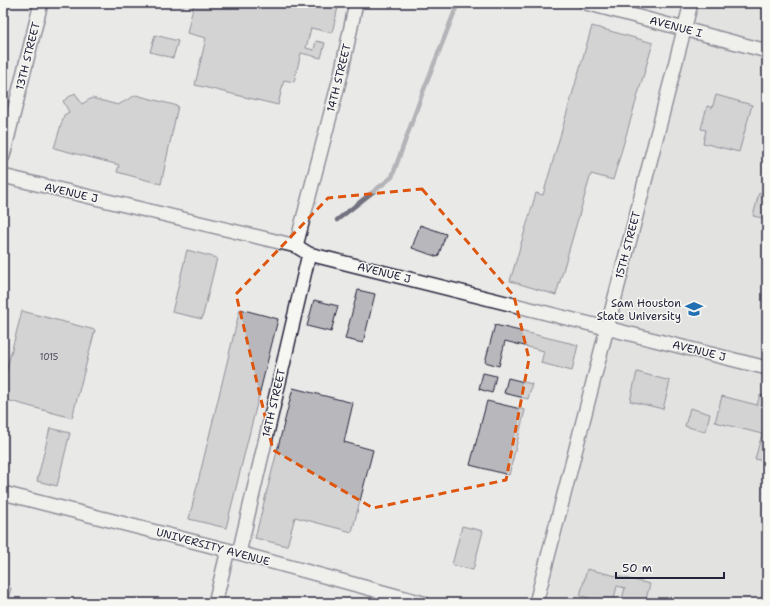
<svg xmlns="http://www.w3.org/2000/svg" width="770" height="606" font-family="'Shantell Sans',sans-serif">
<style>
.built{fill:#dadada}
.lines{fill:none;stroke-linecap:round;stroke-linejoin:round}
.stream{stroke:#71717f;stroke-width:4.5}
.building{fill:#b8b8bc;stroke:#22223b}
.minor-casing{stroke:#22223b;stroke-width:16}
.minor{stroke:#f6f6f2;stroke-width:13}
.marked{fill:none;stroke:#de560e;stroke-width:3;stroke-dasharray:8 5;stroke-linejoin:round}
.labels{text-anchor:middle;dominant-baseline:central;stroke-width:3;stroke-linejoin:round;paint-order:stroke}
.number-label{font-size:9px;fill:#48485b}
.street-label{font-size:11px;fill:#22223b;stroke:#f6f6f2}
.poi-label{font-size:11px;fill:#22223b;stroke:#f6f6f2;text-anchor:end}
</style>
<rect width="100%" height="100%" fill="#e9e9e7"/>
<filter id="ink" filterUnits="userSpaceOnUse"><feTurbulence type="fractalNoise" baseFrequency=".025" numOctaves="2"/><feDisplacementMap in="SourceGraphic" scale="8" xChannelSelector="R" yChannelSelector="G"/><feConvolveMatrix kernelMatrix="1 2 1 2 8 2 1 2 1" color-interpolation-filters="sRGB"/></filter>
<g filter="url(#ink)">
<path class="built" d="M698 3H767V603H545Z"/>
<g class="lines">
<path class="stream" d="M337 220 392 177 421 97 458 3"/>
</g>
<path class="building" d="M194 3H339L332 33 311 28 306 48 314 50 316 41 325 43 321 58 301 53 294 82 284 80 278 105 195 85 206 38 187 33Z
M592 26 653 43 613 180 591 174 556 295 510 281 536 193 543 195Z
M3 27 7 28 3 43Z
M155 35 178 41 173 58 150 52Z
M75 93 82 104 92 98 118 105 136 95 178 106 161 184 117 172 119 165 54 148 64 115 69 112 63 101Z
M716 95 752 105 739 152 703 143 706 130 701 129 707 106 712 108Z
M759 193 767 195V219L753 216Z
M420 225 446 234 438 257 412 248Z
M187 250 217 258 202 319 172 312Z
M358 290 375 294 363 343 345 339Z
M314 300 338 306 331 332 307 326Z
M240 309 278 319 226 528 189 519Z
M22 311 95 330 72 418 3 399V383Z
M495 325 578 345 572 371 541 363 544 351 505 341 499 366 485 362Z
M637 372 670 381 663 409 630 401Z
M483 373 496 376 492 393 479 389Z
M508 378 532 384 528 399 504 393Z
M293 388 353 403 344 442 373 450 352 532 295 517 287 546 255 538Z
M760 395 767 397V462L755 459 762 434 715 422 722 396 757 405Z
M487 401 525 410 509 475 470 465Z
M690 408 710 414 705 432 685 426Z
M50 428 70 433 57 486 37 481Z
M462 526 483 531 473 570 452 565Z
M587 569 650 584 645 603H621L625 588 617 586 613 603 602 602V603H589L590 598 580 596Z
M3 586 11 588 7 603H3Z"/>
<g class="lines">
<g class="minor-casing">
<path id="minor" d="M586 3 767 51
M3 156 41 3
M3 176 296 246 309 254 767 368
M296 246 341 74 356 3
M3 493 239 553 423 603
M239 553 309 254
M215 603 228 550
M536 603 691 3"/>
</g>
<use href="#minor" class="minor"/>
</g>
</g>
<path d="M0 0H770V606H0ZM422 189 514 296 529 359 506 480 373 508 273 450 236 294 328 198Z" fill="#e9e9e7" fill-opacity=".55" fill-rule="evenodd"/>
<path class="marked" d="M422 189 514 296 529 359 506 480 373 508 273 450 236 294 328 198Z"/>
<defs>
<g id="university-bare" transform="scale(1.38)"><path d="M0-5L7-2L0 1L-7-2ZM-4 1L0 2.5L4 1V4Q0 6-4 4Z" fill="#1f6fb2" stroke="#f6f6f2" stroke-width="2.5" paint-order="stroke"/></g>
</defs>
<g fill-rule="evenodd">
<use href="#university-bare" x="694" y="309"/>
</g>
<g class="labels">
<g class="number-label">
<text x="49" y="357">1015</text>
</g>
<g class="street-label">
<text transform="translate(676 27) rotate(15)">AVENUE I</text>
<text transform="translate(28 56) rotate(-76)">13TH STREET</text>
<text transform="translate(339 78) rotate(-76)">14TH STREET</text>
<text transform="translate(71 193) rotate(13)">AVENUE J</text>
<text transform="translate(628 245) rotate(-75)">15TH STREET</text>
<text transform="translate(384 273) rotate(14)">AVENUE J</text>
<text transform="translate(699 351) rotate(14)">AVENUE J</text>
<text transform="translate(274 403) rotate(-77)">14TH STREET</text>
<text transform="translate(213 547) rotate(15)">UNIVERSITY AVENUE</text>
</g>
<g class="poi-label">
<text x="681" y="303">Sam Houston<tspan x="681" dy="13">State University</tspan></text>
</g>
</g>
<rect width="770" height="606" fill="none" stroke="#f6f6f2" stroke-width="16"/>
<rect x="8" y="8" width="754" height="590" fill="none" stroke="#22223b" stroke-width="1.5" filter="url(#ink)"/>
<path d="M616 572v6h108v-6" fill="none" stroke="#22223b" stroke-width="2"/>
<text x="622" y="572" font-size="12" fill="#22223b" stroke="#f6f6f2" stroke-width="3" paint-order="stroke">50 m</text>
</svg>
